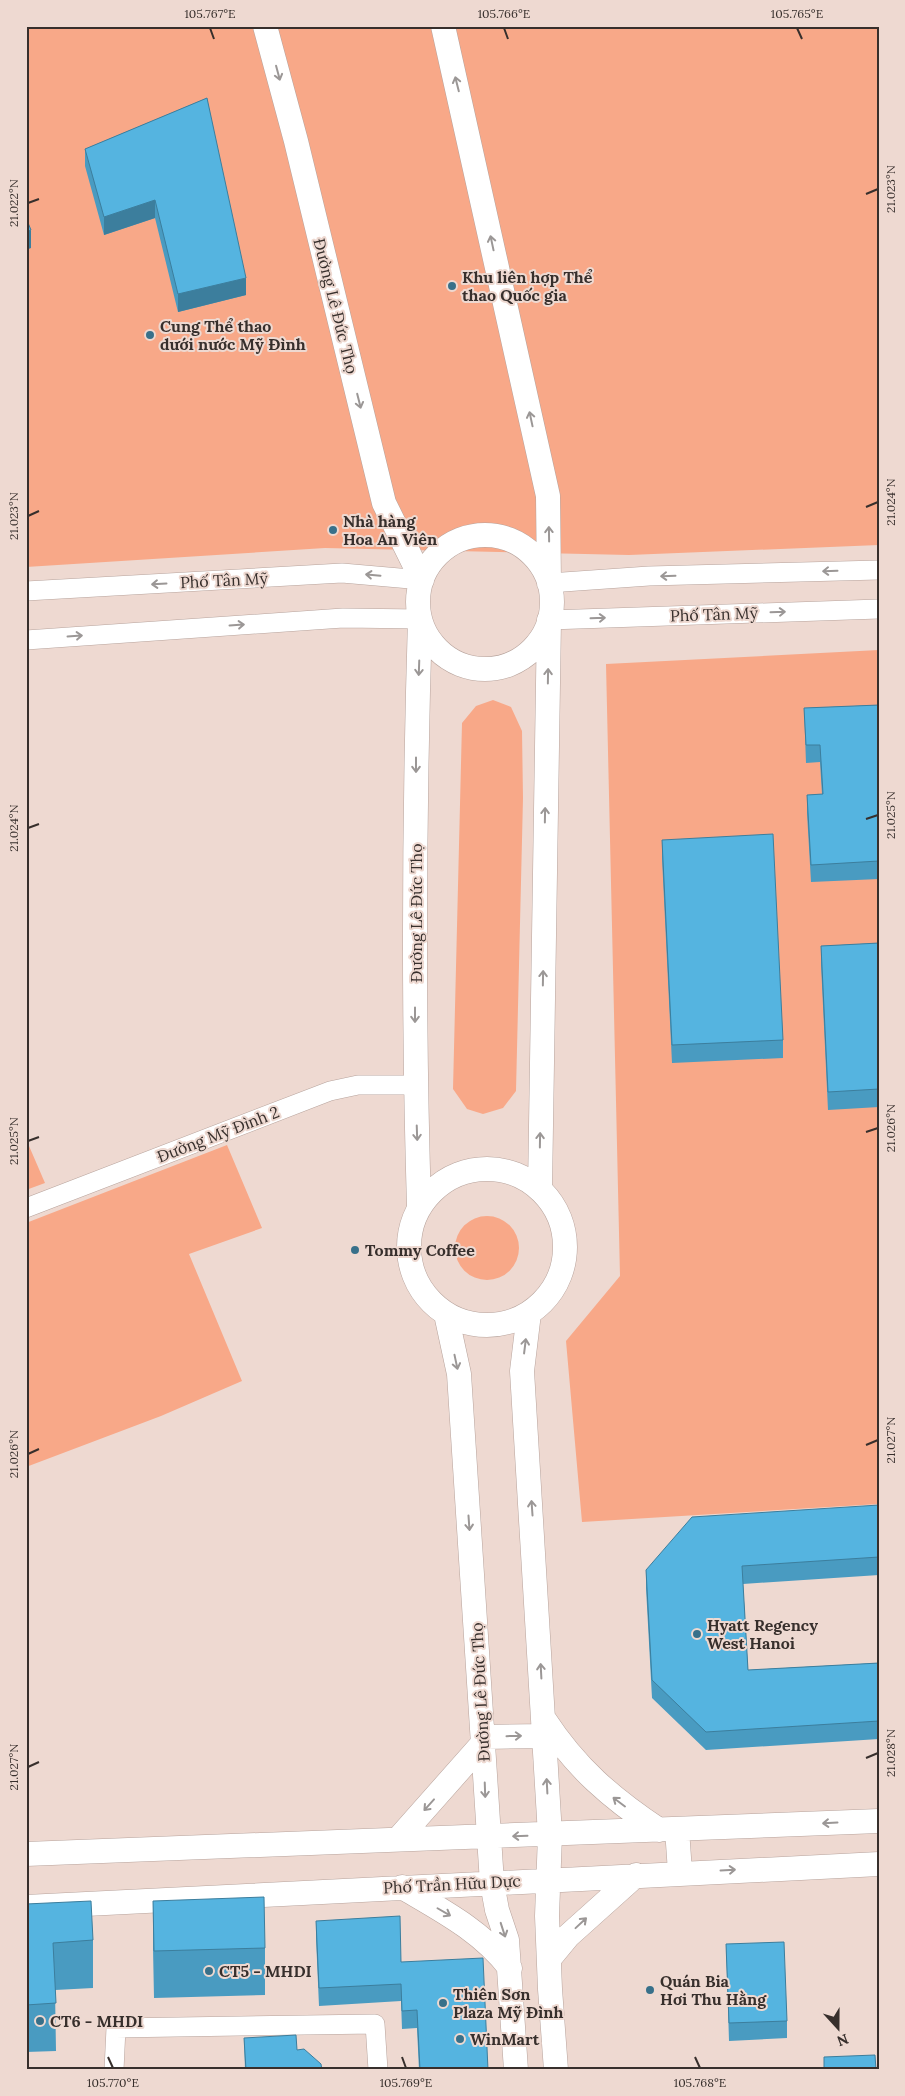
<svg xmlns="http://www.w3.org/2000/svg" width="905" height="2096" font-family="Lora,serif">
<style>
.green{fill:#f8a888}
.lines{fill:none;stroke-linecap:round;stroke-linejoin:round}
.minor-casing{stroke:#b7a39c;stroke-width:20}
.major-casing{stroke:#b7a39c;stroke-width:25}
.minor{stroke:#fff;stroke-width:19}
.major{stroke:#fff;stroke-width:24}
.wall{fill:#499bc1}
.shaded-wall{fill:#3c7e9d}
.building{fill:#55b4e0;stroke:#3c7e9d}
.oneway{stroke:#9b9796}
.ticks{fill:none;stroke:#372f2c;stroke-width:2}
.poi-dot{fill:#38708a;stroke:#eed9d1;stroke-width:2}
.labels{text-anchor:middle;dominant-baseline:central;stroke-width:4;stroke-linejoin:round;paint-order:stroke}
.poi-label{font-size:16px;font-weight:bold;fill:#372f2c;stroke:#eed9d1;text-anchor:start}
.street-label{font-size:16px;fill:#372f2c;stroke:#eed9d1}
.neatline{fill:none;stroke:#372f2c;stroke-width:2}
.ticks-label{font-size:12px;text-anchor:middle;fill:#372f2c}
</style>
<rect width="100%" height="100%" fill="#eed9d1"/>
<path class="green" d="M26 26H879V545L629 555 325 548 26 567Z
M879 650V1504L582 1522 566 1341 620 1276 606 664Z
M493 700 511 707 522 731 523 798 516 1091 503 1108 483 1114 467 1109 453 1089 462 723 476 706Z
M26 1139 45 1183 26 1190Z
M227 1145 262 1228 189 1254 242 1381 161 1416 26 1467V1223Z
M455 1248a32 32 0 1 1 64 0a32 32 0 1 1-64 0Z"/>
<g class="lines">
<g class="minor-casing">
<path id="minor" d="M549 583 649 576 879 570
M26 591 342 573 422 580
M549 620 879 609
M26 640 343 618 420 619
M26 1208 330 1091 358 1085H415
M114 2070 116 2028 375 2024 378 2070"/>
</g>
<g class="major-casing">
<path id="major" d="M265 26 296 141 384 503 422 580
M443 26 548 496 549 583
M418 602a67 67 0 1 1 134 0a67 67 0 1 1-134 0Z
M409 1247a78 78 0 1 1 156 0a78 78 0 1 1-156 0Z
M540 1189 549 620
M419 1206C413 1011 414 814 420 619
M529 1313 522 1371 550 1835 547 1916 550 1989 556 2070
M446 1314 459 1374 492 1883 497 1910 507 1940 516 2070
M544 1719C576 1768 611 1798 659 1830
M484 1737 545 1736
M677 1829 680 1872
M399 1838 484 1742
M26 1854 879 1821
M402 1887C441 1910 482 1931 510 1968
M26 1907 879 1864
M549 1959 568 1936 636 1875"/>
</g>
<use href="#minor" class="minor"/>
<use href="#major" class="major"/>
</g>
<path class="wall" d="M207 98 246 295 178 312 155 218 104 235 85 166V149Z
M879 705V879L811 882 807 813V795L822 794 820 762 806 763 804 708Z
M662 840 783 1040V1058L672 1063 662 858Z
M879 943V1107L828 1110 821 964V946Z
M879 1505V1575L743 1584 748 1670 879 1663V1739L706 1750 652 1698 646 1588V1570Z
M153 1901 265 1948V1995L154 1998 153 1948Z
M26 1904 93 1940V1988L55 1990 56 2051 26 2052Z
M316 1921 401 1962 488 2070H419L417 2028 402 2029 401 2001 319 2006 316 1938Z
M726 1944 787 2021V2038L729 2041Z
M244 2038 297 2050 322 2070H245Z"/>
<path class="shaded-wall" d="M155 200V218L104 235V217Z
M31 230V248L26 250V232Z
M246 278V295L178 312V294Z"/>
<path class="building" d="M207 98 246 278 178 294 155 200 104 217 85 149Z
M26 218 31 230 26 232Z
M879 705V861L811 865 807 795 823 794 820 745H806L804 708Z
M773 834 783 1040 672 1045 662 840Z
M879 943V1089L828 1092 821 946Z
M879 1505V1557L742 1566 748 1670 879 1663V1721L706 1732 652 1680 646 1570 692 1517Z
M264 1897 265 1948 154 1951 153 1901Z
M91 1901 93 1940 53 1943 56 2003 26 2005V1904Z
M400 1916 401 1962 483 1958 488 2070H420L417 2010 402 2011 401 1984 319 1988 316 1921Z
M784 1942 787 2021 729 2023 726 1944Z
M296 2035 297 2050 304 2049 321 2064 322 2070H246L244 2038Z
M875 2055 876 2070H824V2057Z"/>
<defs><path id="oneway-shaft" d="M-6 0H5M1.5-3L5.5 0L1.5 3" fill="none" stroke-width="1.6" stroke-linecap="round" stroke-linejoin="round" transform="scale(1.25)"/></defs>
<g class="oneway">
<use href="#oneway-shaft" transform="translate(278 73) rotate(75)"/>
<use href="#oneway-shaft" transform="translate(457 84) rotate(-104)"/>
<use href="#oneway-shaft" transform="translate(492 243) rotate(-102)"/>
<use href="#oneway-shaft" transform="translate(359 401) rotate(76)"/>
<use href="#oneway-shaft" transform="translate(531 419) rotate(-102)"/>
<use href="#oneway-shaft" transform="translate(549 534) rotate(-91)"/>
<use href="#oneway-shaft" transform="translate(830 571) rotate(178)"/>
<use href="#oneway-shaft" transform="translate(373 575) rotate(-175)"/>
<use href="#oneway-shaft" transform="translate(668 576) rotate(178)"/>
<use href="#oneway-shaft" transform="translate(159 584) rotate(177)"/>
<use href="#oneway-shaft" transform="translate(778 612) rotate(-2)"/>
<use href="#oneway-shaft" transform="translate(598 618) rotate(-2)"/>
<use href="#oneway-shaft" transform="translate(237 625) rotate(-4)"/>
<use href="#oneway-shaft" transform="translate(75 636) rotate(-4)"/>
<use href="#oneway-shaft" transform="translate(419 668) rotate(92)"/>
<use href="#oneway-shaft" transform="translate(548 676) rotate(-89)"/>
<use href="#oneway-shaft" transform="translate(416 765) rotate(90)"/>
<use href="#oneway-shaft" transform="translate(545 815) rotate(-89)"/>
<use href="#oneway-shaft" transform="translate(543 978) rotate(-89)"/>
<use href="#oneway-shaft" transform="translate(415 1015) rotate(90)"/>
<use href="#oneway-shaft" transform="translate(417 1133) rotate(88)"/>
<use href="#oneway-shaft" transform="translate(540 1140) rotate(-89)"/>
<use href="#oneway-shaft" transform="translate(525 1346) rotate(-83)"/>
<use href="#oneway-shaft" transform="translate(456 1362) rotate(78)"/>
<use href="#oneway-shaft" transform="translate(532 1508) rotate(-94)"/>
<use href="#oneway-shaft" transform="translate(469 1523) rotate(86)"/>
<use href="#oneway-shaft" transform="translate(541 1671) rotate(-93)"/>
<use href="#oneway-shaft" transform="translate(514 1736) rotate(-1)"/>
<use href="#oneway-shaft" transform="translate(547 1786) rotate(-93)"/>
<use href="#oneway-shaft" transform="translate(485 1790) rotate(88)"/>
<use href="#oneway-shaft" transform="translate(619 1802) rotate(-143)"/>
<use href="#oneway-shaft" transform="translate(429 1805) rotate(132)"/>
<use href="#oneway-shaft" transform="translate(830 1823) rotate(177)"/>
<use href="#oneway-shaft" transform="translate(520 1836) rotate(178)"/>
<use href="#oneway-shaft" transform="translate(728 1870) rotate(-3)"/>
<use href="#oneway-shaft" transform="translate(444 1912) rotate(30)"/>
<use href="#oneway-shaft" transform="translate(581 1923) rotate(-43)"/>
<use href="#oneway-shaft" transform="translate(503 1930) rotate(72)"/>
</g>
<path class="ticks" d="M210 28 214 39M504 28 508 39M797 28 802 39M866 194 878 189M28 203 39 199M866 507 878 502M28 516 39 511M866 819 878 815M28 828 39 824M866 1132 878 1128M28 1141 39 1137M866 1445 878 1440M28 1454 39 1449M866 1758 878 1753M28 1767 39 1762M108 2057 113 2068M402 2057 406 2068M695 2057 700 2068"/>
<g class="poi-dot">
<circle cx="452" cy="286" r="5"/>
<circle cx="150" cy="335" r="5"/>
<circle cx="333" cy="530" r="5"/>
<circle cx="355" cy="1250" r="5"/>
<circle cx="697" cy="1634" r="5"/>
<circle cx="209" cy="1971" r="5"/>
<circle cx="650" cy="1990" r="5"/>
<circle cx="443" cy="2003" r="5"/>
<circle cx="40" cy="2021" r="5"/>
<circle cx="460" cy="2039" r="5"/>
</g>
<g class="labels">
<g class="poi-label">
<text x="462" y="277">Khu liên hợp Thể<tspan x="462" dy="18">thao Quốc gia</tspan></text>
<text x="160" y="326">Cung Thể thao<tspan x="160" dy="18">dưới nước Mỹ Đình</tspan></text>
<text x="343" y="521">Nhà hàng<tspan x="343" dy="18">Hoa An Viên</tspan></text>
<text x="365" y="1250">Tommy Coffee</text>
<text x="707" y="1625">Hyatt Regency<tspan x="707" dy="18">West Hanoi</tspan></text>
<text x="219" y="1971">CT5 - MHDI</text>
<text x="660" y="1981">Quán Bia<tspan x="660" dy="18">Hơi Thu Hằng</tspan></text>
<text x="453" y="1994">Thiên Sơn<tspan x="453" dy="18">Plaza Mỹ Đình</tspan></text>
<text x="50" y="2021">CT6 - MHDI</text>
<text x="470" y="2039">WinMart</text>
</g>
<g class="street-label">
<text transform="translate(336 306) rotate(76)">Đường Lê Đức Thọ</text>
<text transform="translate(224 580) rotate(-3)">Phố Tân Mỹ</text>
<text transform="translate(714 614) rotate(-2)">Phố Tân Mỹ</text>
<text transform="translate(416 913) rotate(-90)">Đường Lê Đức Thọ</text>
<text transform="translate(218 1134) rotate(-21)">Đường Mỹ Đình 2</text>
<text transform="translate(480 1692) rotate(-93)">Đường Lê Đức Thọ</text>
<text transform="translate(452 1884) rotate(-3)">Phố Trần Hữu Dực</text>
</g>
</g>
<rect width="905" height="2096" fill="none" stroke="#eed9d1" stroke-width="55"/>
<g transform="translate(838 2028) rotate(159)" stroke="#eed9d1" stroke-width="4" paint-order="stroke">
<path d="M0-4L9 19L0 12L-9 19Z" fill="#372f2c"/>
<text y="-8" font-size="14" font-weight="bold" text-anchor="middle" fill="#372f2c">N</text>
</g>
<rect x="28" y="28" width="850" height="2040" class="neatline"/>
<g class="ticks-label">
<text x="210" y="18">105.767°E</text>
<text x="504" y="18">105.766°E</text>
<text x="797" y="18">105.765°E</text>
<text transform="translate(891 189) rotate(-90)" y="4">21.023°N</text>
<text transform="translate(14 203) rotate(-90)" y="4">21.022°N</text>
<text transform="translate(891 502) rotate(-90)" y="4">21.024°N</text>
<text transform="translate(14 516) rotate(-90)" y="4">21.023°N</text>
<text transform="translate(891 815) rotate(-90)" y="4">21.025°N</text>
<text transform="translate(14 828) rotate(-90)" y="4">21.024°N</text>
<text transform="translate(891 1128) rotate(-90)" y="4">21.026°N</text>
<text transform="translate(14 1141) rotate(-90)" y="4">21.025°N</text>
<text transform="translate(891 1440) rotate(-90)" y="4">21.027°N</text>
<text transform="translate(14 1454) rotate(-90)" y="4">21.026°N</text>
<text transform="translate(891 1753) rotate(-90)" y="4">21.028°N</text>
<text transform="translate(14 1767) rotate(-90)" y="4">21.027°N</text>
<text x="113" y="2087">105.770°E</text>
<text x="406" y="2087">105.769°E</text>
<text x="700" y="2087">105.768°E</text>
</g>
</svg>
